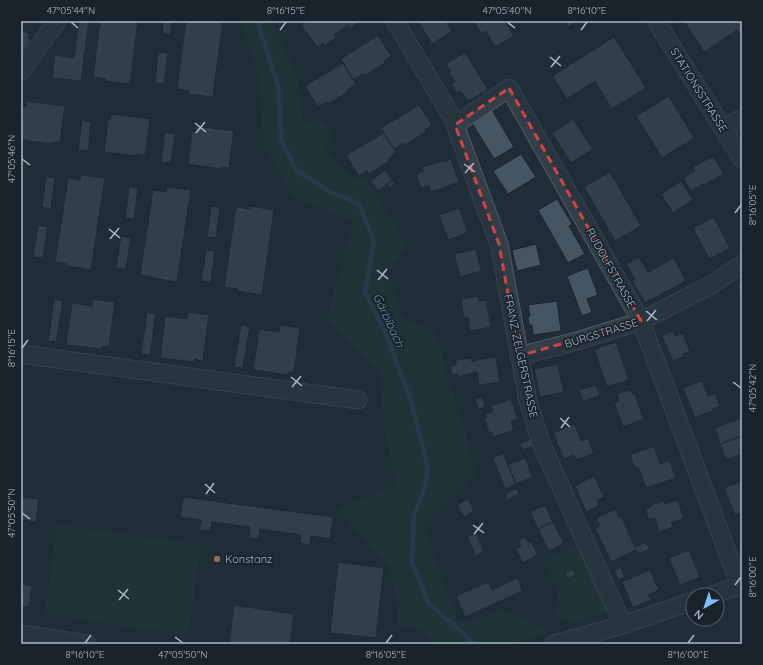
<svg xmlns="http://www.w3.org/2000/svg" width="763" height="665" font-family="Quicksand,sans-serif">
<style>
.green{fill:#223a38}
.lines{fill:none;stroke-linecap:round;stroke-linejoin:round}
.stream{stroke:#324b5f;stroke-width:4.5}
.building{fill:#455561;stroke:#1a252e}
.minor-casing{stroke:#505c65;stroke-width:19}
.minor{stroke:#333e47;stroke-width:17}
.marked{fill:none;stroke:#ce4547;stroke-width:3;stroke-dasharray:8 5;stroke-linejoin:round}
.ticks{fill:none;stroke:#adb9c4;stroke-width:1.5}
.education-dot{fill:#8d6e63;stroke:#19232b;stroke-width:1.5}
.labels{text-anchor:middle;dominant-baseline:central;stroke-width:3.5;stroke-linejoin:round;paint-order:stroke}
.street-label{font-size:11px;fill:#adb9c4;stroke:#19232b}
.poi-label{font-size:11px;fill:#adb9c4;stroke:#19232b;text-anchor:start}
.water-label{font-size:12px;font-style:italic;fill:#6d8fa9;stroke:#19232b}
.neatline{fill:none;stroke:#adb9c4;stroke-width:1.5}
.ticks-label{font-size:10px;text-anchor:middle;fill:#adb9c4}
</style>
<rect width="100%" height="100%" fill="#1f2d37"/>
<path class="green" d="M240 21H273L298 77 303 124 318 118 334 133 325 149 350 175 367 181 408 247 387 272 402 317 435 332 477 473 423 525 458 620 466 623 502 610 550 632 515 644H434L421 629 398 625V608L390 569 337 509 373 495 396 482 384 428 380 374 327 319 353 221 293 196 264 148 259 82Z
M57 524 201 545 188 635 45 614Z
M579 544 610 611 577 621 554 617 559 593 543 561Z"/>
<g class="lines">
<path class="stream" d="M257 21 279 89 281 140 297 171 331 192 359 204 374 241 365 293 385 331 411 401 428 468 424 490 414 514 412 562 428 602 474 644"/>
</g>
<path class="building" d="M79 21H89L81 81 52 78 55 55 74 58Z
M100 21H138L130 84 106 81V79L93 77Z
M163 21H172L170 35 162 33Z
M186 21H223L213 97 188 94 189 91 177 89Z
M307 21H361L350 29 348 25 334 35 336 38 324 46 323 43 317 47 301 25Z
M418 21H446L452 31 432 44Z
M474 21H505L514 36 495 47 486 31 481 34Z
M565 21H578L568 27Z
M684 21H742V31L739 33 737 30 704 52Z
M21 29 30 35 28 38 31 40 21 55Z
M378 35 391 56 384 61 385 63 364 76 363 74 353 80 341 59Z
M614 37 646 88 612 109 595 81 567 99 552 76Z
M158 52 168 53 164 84 155 83Z
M465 52 488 90 468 101 460 91 457 93 451 84 455 82 449 73 451 72 446 64Z
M343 63 356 84 347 90 348 92 328 104 326 102 318 107 305 86Z
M669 96 694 138 662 158 636 116Z
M26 101 65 106 60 143 52 142V144L21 140V123L23 106 26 107Z
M419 105 432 125 425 130 426 132 405 145 404 143 394 149 381 128Z
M492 110 514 147 494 159 472 123Z
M111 114 150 119 145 156 137 154V156L104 152 108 119H110Z
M573 119 593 149 571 163 552 133Z
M82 120 91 122 88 151 78 150Z
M196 126 234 131 229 168 222 167 221 169 188 164 192 131H195Z
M165 132 175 134 171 163 161 162Z
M384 133 396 153 388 159 389 161 369 174 367 171 359 176 346 155Z
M521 154 536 177 508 194 493 171Z
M713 156 724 174 704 185 703 184 691 191 683 178 695 171 693 167Z
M451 159 459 182 431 192 429 186 421 188 416 174 424 171 422 167 442 161 443 162Z
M385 170 392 180 378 191 371 181Z
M610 172 641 226 615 241 584 187Z
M81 175 105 178 91 270 67 266V264L55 262 68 178 80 180Z
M46 176 55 178 51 209 42 207Z
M392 181 395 184 390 188 387 184Z
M681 181 693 200 673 213 661 194Z
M129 187 138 188 134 219 125 218Z
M166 187 191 190 177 282 152 278 153 277 140 275 153 190 166 192Z
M557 199 572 224 569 226 585 254 568 263 538 210Z
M211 206 220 207 216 238 207 237Z
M250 206 274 210 262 295 237 291V289L224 287 236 207 250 209Z
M459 208 468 232 448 240 439 215Z
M714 217 730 248 709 259 693 228Z
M38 225 48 227 43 258 33 257Z
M121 236 131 238 126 269 116 268Z
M536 244 541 265 517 271 512 250Z
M476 249 481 271 460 277 454 254Z
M206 250 215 251 211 283 201 281Z
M639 257 648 272 674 258 686 281 645 303 632 280 635 279 626 264Z
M588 268 598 295 587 299 592 312 582 316 567 276Z
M742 281V296L737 284Z
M478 296 479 301 486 300 491 327 470 331 468 317 464 318 461 299Z
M54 299 63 301 56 342 48 341Z
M93 299 115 302 109 347 102 346V349L66 345 72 303 92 306Z
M557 301 561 331 533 335 532 325H529L528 317 530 316 528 305Z
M147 312 156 314 150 355 141 354Z
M188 312 209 315 203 361 195 359V362L160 358 165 316 187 319Z
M241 325 250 327 243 368 234 367Z
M280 325 300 328 294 372H289L288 375 253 370 259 329 279 332Z
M673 331 675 336 683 333 690 352 683 354 684 356 673 361 662 336Z
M616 342 629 380 607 387 594 349Z
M496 357 500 382 479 385 477 372 458 377V374L452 375 450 366 456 365V360L471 358 472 362 476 361 475 360Z
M558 364 564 392 540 397 534 369Z
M702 381 708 396 715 393 720 406 713 409 714 410 695 418 683 388Z
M596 385 600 396 583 401 579 390Z
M630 390 633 395 635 394 644 419 623 427 614 403 619 401 617 394Z
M483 397 485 407 478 409 475 399Z
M511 399 518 419 511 421 514 430 493 437 492 432 489 433 484 418 487 417 485 414 493 412 491 406Z
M742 418V436L720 444 715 428Z
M575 424 581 441 588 438 594 453 576 460 574 455 564 459 553 433Z
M742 436V454L726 460 720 444Z
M531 439 534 446 522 450 519 444Z
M654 446 660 464 669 460 676 478 646 488 638 467 635 468 630 455Z
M503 453 516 484 505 489 493 458Z
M525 458 533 477 516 484 508 465Z
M594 476 604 497 597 500 599 506 586 512 575 486Z
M742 481V512L735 515 724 488Z
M516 488 519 494 508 500 505 494Z
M21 497 39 499 36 522 21 520Z
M183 497 333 517 330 539 311 536 310 545 300 543 301 535 260 529 259 539 249 538 250 527 212 522 211 531 199 530 201 520 180 517Z
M468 499 474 511 464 517 457 505Z
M678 500 684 519 671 523 673 527 659 532 655 518 649 520 645 509 651 507 650 505 664 501 665 504Z
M545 505 553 522 538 529 530 512Z
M616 509 619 517 621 516 635 547 646 542 650 549 638 554 636 550 611 562 595 528 600 526 596 518Z
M553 522 564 543 549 551 538 529Z
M476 533 484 552 476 556 467 537Z
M525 537 528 543 531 541 538 555 523 563 516 549 521 546 518 540Z
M689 550 700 577 680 585 669 558Z
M338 562 384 568 376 638 330 633Z
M621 567 625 577 618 580 614 570Z
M573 569 576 575 567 579 565 573Z
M650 570 659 590 648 595 651 600 633 608 622 582Z
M517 578 523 591 465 617 456 596 488 582 492 590Z
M21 579 23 584 32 586 29 607 21 606Z
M234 605 294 614 290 644H229Z"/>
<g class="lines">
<g class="minor-casing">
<path id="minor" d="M395 21 452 117
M656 21 742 159
M21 71 57 21
M723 129 742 118
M21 354 358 400
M519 356 577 341 641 321 711 285 742 264
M712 595 742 585
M623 625 541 443 528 401 499 244 455 125 509 88 641 321 740 586
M21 634 87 644
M554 644 623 625 693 601"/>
</g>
<use href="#minor" class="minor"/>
</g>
<path d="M0 0H763V665H0ZM509 88 641 321 519 356 499 244 455 125Z" fill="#1f2d37" fill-opacity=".55" fill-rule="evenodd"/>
<path class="marked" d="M509 88 641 321 519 356 499 244 455 125Z"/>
<path class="ticks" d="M71 22 78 28M507 22 515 28M280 30 286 22M581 30 587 22M550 57 561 66M551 67 560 56M195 123 206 132M196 133 205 122M22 159 30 165M464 164 475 172M465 173 474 163M735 213 741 205M109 229 120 238M110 239 119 228M377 270 388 279M378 280 387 269M646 311 657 320M647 321 656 310M22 348 28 340M291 377 302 386M733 382 741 388M292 387 301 376M560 418 570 427M561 428 569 417M205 484 215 493M206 494 214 483M22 513 30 519M473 525 484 533M474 534 483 523M735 585 741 577M118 590 129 599M119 600 128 589M175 637 183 643M85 643 91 635M386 643 392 635M688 643 694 635"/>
<circle class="education-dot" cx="217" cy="559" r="4"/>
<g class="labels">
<g class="street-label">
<text transform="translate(699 90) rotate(58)">STATIONSSTRASSE</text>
<text transform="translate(611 268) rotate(61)">RUDOLFSTRASSE</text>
<text transform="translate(601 333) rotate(-17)">BURGSTRASSE</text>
<text transform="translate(521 356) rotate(78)">FRANZ-ZELGERSTRASSE</text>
</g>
<g class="poi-label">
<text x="225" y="559">Konstanz</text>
</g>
<g class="water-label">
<text transform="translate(389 320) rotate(65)">Gärbibach</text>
</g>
</g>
<rect width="763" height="665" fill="none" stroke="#19232b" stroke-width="44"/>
<g transform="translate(705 607) rotate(219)"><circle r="19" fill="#19232b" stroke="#545f68"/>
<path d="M0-3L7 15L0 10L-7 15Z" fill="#7ec0f8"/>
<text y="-6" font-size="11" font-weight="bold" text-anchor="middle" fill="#adb9c4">N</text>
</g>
<rect x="22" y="22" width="719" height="621" class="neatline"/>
<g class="ticks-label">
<text x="71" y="14">47°05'44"N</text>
<text x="286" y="14">8°16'15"E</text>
<text x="507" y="14">47°05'40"N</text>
<text x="587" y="14">8°16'10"E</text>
<text transform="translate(11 159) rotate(-90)" y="4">47°05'46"N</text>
<text transform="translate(752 205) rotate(-90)" y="4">8°16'05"E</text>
<text transform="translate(11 348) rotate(-90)" y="4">8°16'15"E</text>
<text transform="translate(752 388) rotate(-90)" y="4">47°05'42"N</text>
<text transform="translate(11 513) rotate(-90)" y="4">47°05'50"N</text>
<text transform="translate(752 577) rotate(-90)" y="4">8°16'00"E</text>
<text x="85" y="658">8°16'10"E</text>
<text x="183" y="658">47°05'50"N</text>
<text x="386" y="658">8°16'05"E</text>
<text x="688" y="658">8°16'00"E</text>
</g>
</svg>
